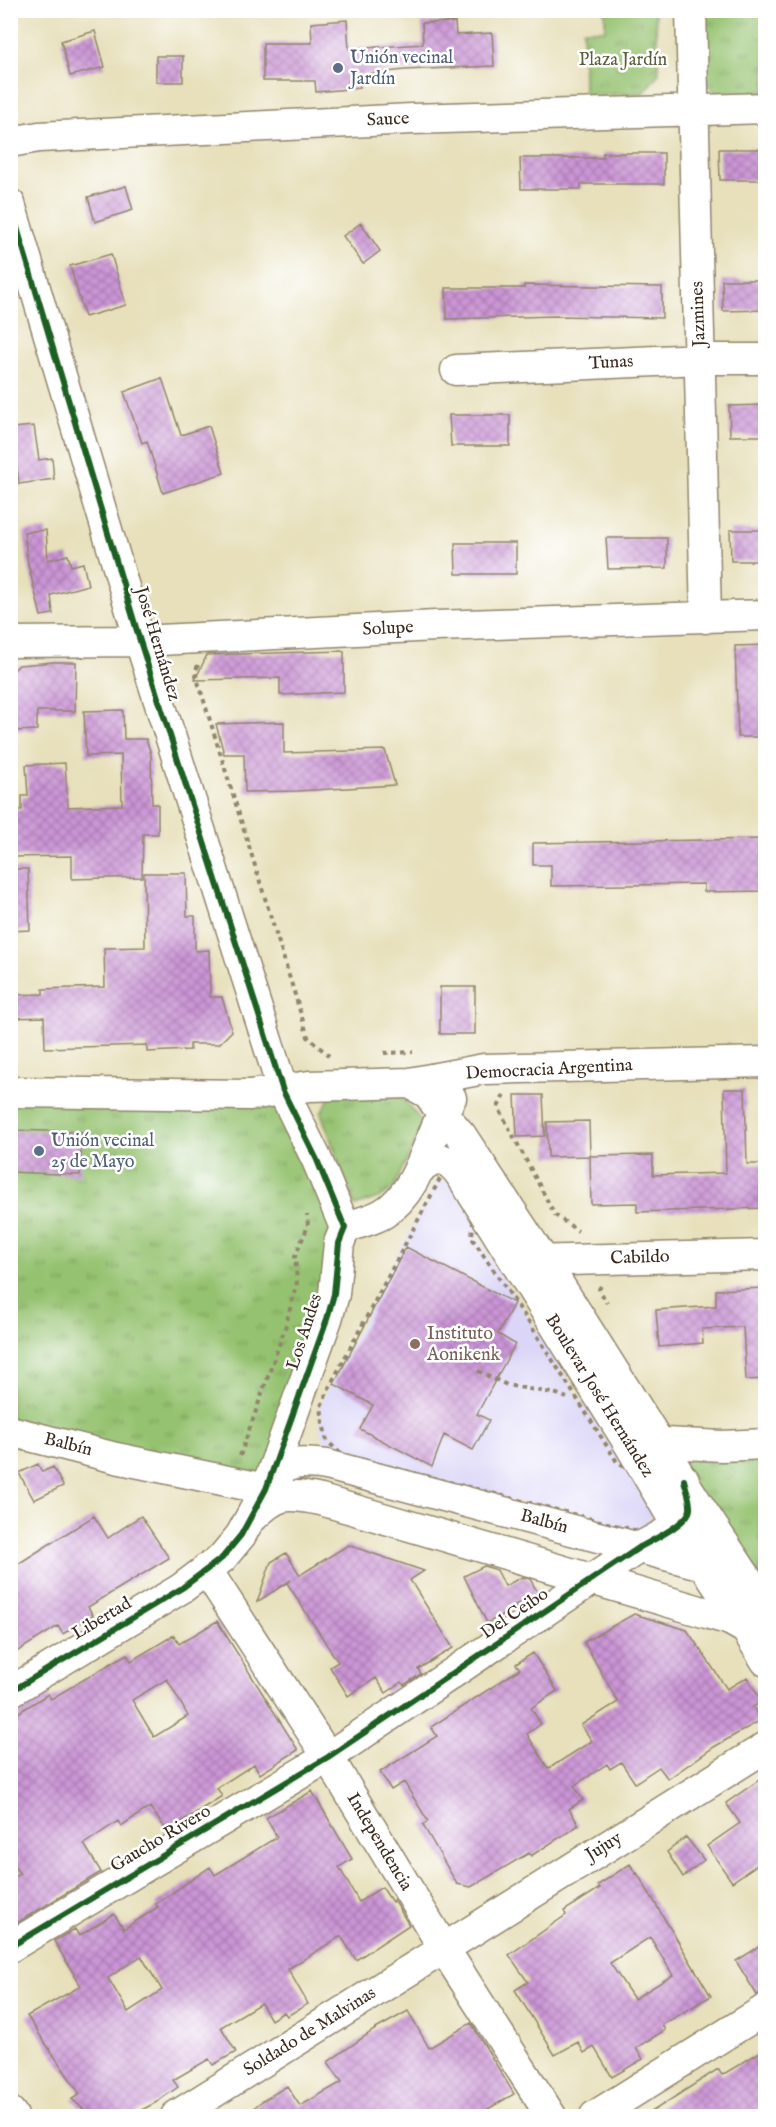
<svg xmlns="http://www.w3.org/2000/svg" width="776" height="2127" font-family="'IM FELL English',serif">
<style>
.built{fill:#dbd6f7}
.park{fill:url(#park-tufts);stroke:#687647;stroke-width:1.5}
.building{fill:url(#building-cross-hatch);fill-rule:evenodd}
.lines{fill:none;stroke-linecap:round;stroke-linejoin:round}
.minor-casing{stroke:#91856c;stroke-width:33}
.path{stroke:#91856c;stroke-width:4;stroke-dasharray:4.5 4.5;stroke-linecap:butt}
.minor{stroke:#fff;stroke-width:30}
.cycleway-casing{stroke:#fff;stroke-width:10}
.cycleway{stroke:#1b5e20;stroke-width:6}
.service-dot{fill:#5c6f8a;stroke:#fff;stroke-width:2}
.education-dot{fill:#8d6e63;stroke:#fff;stroke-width:2}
.labels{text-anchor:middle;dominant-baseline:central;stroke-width:5;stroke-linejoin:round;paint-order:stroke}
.service-label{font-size:18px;fill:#4e5e75;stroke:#fff;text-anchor:start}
.park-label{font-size:18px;fill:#5a5f3b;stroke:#fff}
.street-label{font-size:18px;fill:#3b2a1e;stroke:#fff}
.education-label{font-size:18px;fill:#785e54;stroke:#fff;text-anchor:start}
</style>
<defs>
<pattern id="park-tufts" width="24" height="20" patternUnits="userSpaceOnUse" patternTransform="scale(1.5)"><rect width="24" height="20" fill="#95c270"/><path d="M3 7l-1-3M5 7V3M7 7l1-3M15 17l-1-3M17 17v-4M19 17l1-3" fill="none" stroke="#7b9e5b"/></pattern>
<pattern id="building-cross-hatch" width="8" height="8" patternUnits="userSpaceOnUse" patternTransform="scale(1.5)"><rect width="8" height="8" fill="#cb95d6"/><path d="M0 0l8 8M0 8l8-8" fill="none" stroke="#a67aad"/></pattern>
</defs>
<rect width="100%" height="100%" fill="#fff"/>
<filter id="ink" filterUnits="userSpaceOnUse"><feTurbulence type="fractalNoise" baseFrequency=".0167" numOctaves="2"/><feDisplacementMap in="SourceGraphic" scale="12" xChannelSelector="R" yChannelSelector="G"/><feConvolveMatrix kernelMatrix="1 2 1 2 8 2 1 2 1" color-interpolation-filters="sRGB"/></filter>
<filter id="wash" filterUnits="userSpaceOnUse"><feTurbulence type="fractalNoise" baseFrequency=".008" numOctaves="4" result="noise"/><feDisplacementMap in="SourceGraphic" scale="24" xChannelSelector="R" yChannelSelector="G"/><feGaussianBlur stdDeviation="1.35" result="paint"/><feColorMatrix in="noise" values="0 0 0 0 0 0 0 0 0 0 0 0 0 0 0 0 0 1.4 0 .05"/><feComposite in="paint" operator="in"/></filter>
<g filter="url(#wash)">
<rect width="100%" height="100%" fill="#e7e0bb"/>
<path class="built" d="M452 1180 484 1232 477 1236 612 1449 620 1444 654 1514 642 1528H621L341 1459 331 1450 323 1439 320 1427 319 1405 436 1181Z"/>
<path class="park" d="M605 11H655L659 73 643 93 584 96 583 30H605Z
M695 11H765V92H716L698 76Z
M283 1091 345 1228 266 1489 11 1431 10 1092Z
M331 1095H400L424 1124 394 1186 383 1196 355 1206 321 1113Z
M660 1441 765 1444V1607Z"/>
<g id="blocks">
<path class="building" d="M347 20 349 49 423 44 422 23 455 22 456 35 492 33 494 66 405 70 359 75 360 88 316 92 315 81H263V43H312L311 23Z
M95 31 105 67 70 76 61 41Z
M156 56H183V82H156Z
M719 149H765V180H720Z
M603 153H664V184H581V189H521L520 158H603Z
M126 186 133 210 95 222 88 197Z
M361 223 380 251 363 264 343 236Z
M111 254 126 305 85 317 70 266Z
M722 280H765V310L723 311Z
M524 285 662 287V318L556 316 447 319 446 288H524Z
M162 378 181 435 209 426 224 473 163 493 147 441 142 443 124 392Z
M765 405V436H730L729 406Z
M449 415H510V446H451Z
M34 426 39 460 52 458 54 479 19 484 12 428Z
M46 530 48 560 68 555 71 566 83 563 88 585 51 595 53 614 41 616 28 564 24 532Z
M730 530H765V561H731Z
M606 538H667V568L608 569Z
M455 543H516V574H456Z
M765 645V737H738L735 646Z
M344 651V692L280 695V678L195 680 207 655Z
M54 662H76L75 711H37V730L14 731 13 701H10V674L19 665Z
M123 710 124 739H146L151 754 152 804H158V834H143L142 877 72 879V856L10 857V810H22V796H28L26 765 65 763 68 807 122 805 121 755 86 756 84 711Z
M284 722V753L385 750 395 785 298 791 245 792 244 754H224L216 724Z
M765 839V891L704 892V884L551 886V865H533V843Z
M10 869H28L30 930 10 931Z
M144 873H186L187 916H195V951L209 950 210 997H222L232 1031 219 1044H190V1050L147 1052V1045L45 1048 44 1017 13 1018V995L43 994V989L105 987 104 948 145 947Z
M440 987H475V1034H440Z
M724 1089H745L747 1164H765V1208L637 1212V1203L591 1204 590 1156 548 1157 547 1122 589 1121 590 1156 653 1155V1175L726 1173Z
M515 1095H543L545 1136 517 1137Z
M10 1130 82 1132 80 1175 10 1172Z
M406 1247 514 1303 498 1334 515 1344 477 1414 489 1420 473 1450 444 1435 432 1467 360 1429 373 1405 334 1384Z
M765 1288V1379L746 1380 743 1327 702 1329 703 1343 659 1347 656 1310 716 1306V1290Z
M38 1464 42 1472 53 1467 63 1486 34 1500 19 1473Z
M94 1516 108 1538 141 1516 169 1558 88 1607 93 1615 63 1634 58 1626 10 1656V1569Z
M348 1545 424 1571 410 1580 453 1648 418 1669 421 1674 404 1685 402 1682 386 1693 376 1678 348 1696 330 1667 338 1662 287 1583 291 1580 257 1602 271 1562 286 1553 300 1575Z
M484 1566 497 1570 505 1586 522 1577 530 1579 538 1593 515 1605 516 1608 487 1623 464 1576Z
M634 1614 687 1630 727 1689 747 1677 762 1702 753 1707 761 1720 714 1747 668 1779 659 1767 635 1783 621 1762 610 1769 607 1764 574 1786 583 1800 569 1809 579 1825 531 1856 529 1853 471 1887 457 1884 423 1825 428 1821 404 1782 391 1790 380 1772 437 1736 431 1727 520 1669 516 1664 533 1653 557 1691 531 1708 541 1724 527 1734 548 1769 592 1741 581 1725 618 1702 584 1642Z
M217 1621 298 1750 260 1774 254 1764 217 1788 222 1796 167 1831 150 1807 121 1826 118 1821 84 1844 101 1872 10 1927V1879L20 1874 10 1860V1718L48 1694 51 1699 127 1654 131 1661 174 1635 179 1644ZM167 1679 188 1716 154 1737 132 1700Z
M765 1776V1859L732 1882 707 1846 740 1823 726 1803Z
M312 1791 352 1859 339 1867 359 1902 382 1887 392 1902 394 1900 409 1925 356 1960 341 1936 288 1969 308 2004 287 2016 284 2012 271 2020 261 2003 221 2027 236 2052 213 2065 209 2059 173 2080 178 2087 155 2103 130 2116H91L72 2099 80 2094 27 2016 81 1986 54 1941 75 1929 79 1936 114 1914 124 1929 158 1907 156 1904 210 1867 215 1875 277 1837 266 1818ZM141 1956 162 1990 128 2012 108 1978Z
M686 1837 704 1860 683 1877 667 1852Z
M630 1864 636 1874 637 1873 711 1996 662 2025 665 2030 636 2048 643 2059 612 2077 594 2047 584 2053 578 2042 555 2055 515 1990 528 1982 509 1955 566 1915 564 1911 600 1888 598 1885ZM650 1937 673 1975 634 1999 610 1963Z
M765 1943V1992L757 1995 736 1961Z
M408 2011 429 2048 471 2023 514 2094 476 2116H244L262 2101 287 2086 300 2106 342 2082 328 2062 374 2030Z
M765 2049V2116H645L718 2069 722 2075Z"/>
</g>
</g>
<g filter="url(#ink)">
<use href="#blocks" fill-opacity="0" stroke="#91856c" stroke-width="1.5"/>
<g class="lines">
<g class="minor-casing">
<path id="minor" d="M691 10 706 618
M10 142 39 137 412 119 766 108
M10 204 140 641 283 1091 317 1160 345 1228 339 1243 334 1294 327 1319 266 1489 241 1535 222 1558 182 1588 10 1692
M456 370 701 359H766
M10 642 140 641 436 626 766 615
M410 1083 429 1094 441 1112 461 1135 544 1261 701 1509 766 1607
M10 1092 250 1095 309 1086 410 1083 484 1069 766 1062
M419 1169 437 1158C450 1160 457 1169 464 1180L628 1442 677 1525 746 1629 766 1661
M345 1228C357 1223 373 1220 384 1213 422 1189 428 1133 451 1098
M529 1261 766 1255
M10 1431 116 1458 266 1489
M646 1442 722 1446 766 1444
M270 1477C290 1460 302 1462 327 1465L711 1567
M252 1518C278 1492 287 1493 321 1500L700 1611 730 1620 746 1629
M206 1569 328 1757 443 1947 551 2116
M10 1947 328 1757 640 1547C651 1541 689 1523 690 1509 691 1500 686 1489 684 1480
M10 2112 13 2116
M176 2116 766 1747
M595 2116 766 2009"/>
</g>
<path class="path" d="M198 665 195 672 308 1037 329 1056
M384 1053 413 1052
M504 1095 498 1107 555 1215 578 1231
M443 1173H452L474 1208 472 1238 526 1318 617 1462 641 1474 665 1512 656 1529 646 1533 341 1454 327 1441 323 1423 321 1406 332 1382Z
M601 1286 599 1289 607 1303
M478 1371 507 1385 557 1394 567 1398
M240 1456 285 1328 297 1282 295 1256 308 1226 307 1215"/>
<use href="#minor" class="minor"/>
<g class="cycleway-casing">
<path id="cycleway" d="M10 204 140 641 283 1091 317 1160 345 1228 339 1243 334 1294 327 1319 266 1489 241 1535 222 1558 182 1588 10 1692
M10 1947 328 1757 640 1547C651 1541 689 1523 690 1509 691 1500 686 1489 684 1480"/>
</g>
<use href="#cycleway" class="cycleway"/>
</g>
</g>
<g class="service-dot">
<circle cx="338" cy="68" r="6"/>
<circle cx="39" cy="1151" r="6"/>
</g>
<circle class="education-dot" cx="415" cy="1344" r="6"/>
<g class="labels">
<g class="service-label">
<text x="350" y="58">Unión vecinal<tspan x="350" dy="21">Jardín</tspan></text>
<text x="51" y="1141">Unión vecinal<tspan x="51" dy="21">25 de Mayo</tspan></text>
</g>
<g class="park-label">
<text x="623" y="60">Plaza Jardín</text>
</g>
<g class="street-label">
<text transform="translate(388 120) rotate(-3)">Sauce</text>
<text transform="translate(699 314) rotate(-92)">Jazmines</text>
<text transform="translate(611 363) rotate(-3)">Tunas</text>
<text transform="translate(388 629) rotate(-3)">Solupe</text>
<text transform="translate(157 644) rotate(73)">José Hernández</text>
<text transform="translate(549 1070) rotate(-3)">Democracia Argentina</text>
<text transform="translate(640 1258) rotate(-2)">Cabildo</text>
<text transform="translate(305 1332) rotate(-72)">Los Andes</text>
<text transform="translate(599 1396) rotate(58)">Boulevar José Hernández</text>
<text transform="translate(68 1445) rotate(14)">Balbín</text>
<text transform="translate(544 1522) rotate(15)">Balbín</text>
<text transform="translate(515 1614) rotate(-34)">Del Ceibo</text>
<text transform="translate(102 1619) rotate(-31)">Libertad</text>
<text transform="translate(161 1839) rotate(-31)">Gaucho Rivero</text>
<text transform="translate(379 1842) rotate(59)">Independencia</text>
<text transform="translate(604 1847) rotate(-32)">Jujuy</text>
<text transform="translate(310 2032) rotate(-32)">Soldado de Malvinas</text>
</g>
<g class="education-label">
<text x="427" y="1334">Instituto<tspan x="427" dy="21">Aonikenk</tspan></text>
</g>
</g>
<rect width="776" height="2127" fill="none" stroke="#fff" stroke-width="36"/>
</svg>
